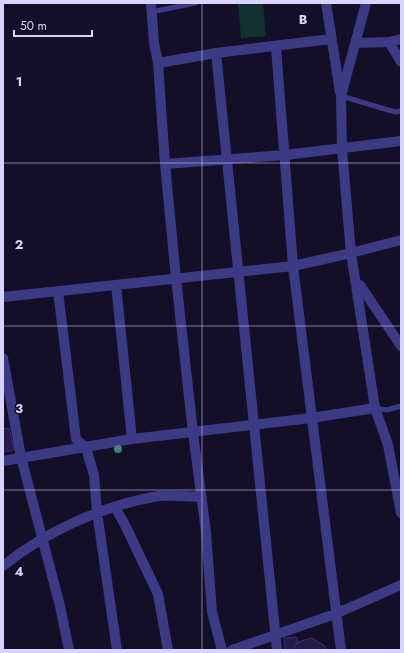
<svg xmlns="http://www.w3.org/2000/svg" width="404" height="653" font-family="Jost,sans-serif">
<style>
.green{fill:#12302f}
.building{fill:#241b47;stroke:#3b2d73}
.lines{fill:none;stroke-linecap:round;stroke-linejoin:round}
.service{stroke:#3d3a85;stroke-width:5}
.minor{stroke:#3d3a85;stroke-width:10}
.tree{fill:#3d827b}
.grid{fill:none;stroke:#d9d4ff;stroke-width:1;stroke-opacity:0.55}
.grid-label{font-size:13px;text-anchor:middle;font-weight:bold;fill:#d9d4ff;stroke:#130f26;stroke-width:3;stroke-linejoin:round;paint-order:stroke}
</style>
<rect width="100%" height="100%" fill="#130f26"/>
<path class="green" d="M263 3 266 36 241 38 238 4Z"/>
<path class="building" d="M9 428 14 450 3 452V429Z
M296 637 298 642 292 650H285L284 638Z
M312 638 325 646 326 650H292L298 642Z"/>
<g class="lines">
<path class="service" d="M151 12 196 3
M341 96 395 112 401 111
M375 408 387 410 401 406"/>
<path class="minor" d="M151 3 154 43 158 63 165 164 176 278 193 433 206 532 212 612 222 650
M326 3 340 92
M366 3 341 96 342 149 351 253 375 408 388 445 401 513
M389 42 401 62
M355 43 389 42 401 39
M276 47 293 266 341 650
M216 53 277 650
M158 63 216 53 331 39
M165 164 285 155 401 141
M116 285 132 439
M356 285H360L401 346
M58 291 76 439 86 448 94 475 97 512 117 650
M3 297 293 266 351 253 401 240
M3 358 21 457 60 606 69 650
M3 461 132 439 311 418 375 408
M115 507 125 525 158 594 168 650
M3 566C45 532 100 507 153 497 168 494 186 497 202 497
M232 650 335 614 401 585"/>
</g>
<circle class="tree" cx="118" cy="449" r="4"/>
<path class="grid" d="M202 3V650M3 163H401M3 326H401M3 490H401"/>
<g class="grid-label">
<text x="303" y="24">B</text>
<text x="19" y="86">1</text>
<text x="19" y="249">2</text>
<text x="19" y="413">3</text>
<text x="19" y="576">4</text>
</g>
<rect width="404" height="653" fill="none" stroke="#d9d4ff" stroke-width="8"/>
<path d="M14 30v6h78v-6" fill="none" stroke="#d9d4ff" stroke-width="2"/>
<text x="20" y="30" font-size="12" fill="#d9d4ff" stroke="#130f26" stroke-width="3" paint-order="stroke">50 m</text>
</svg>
